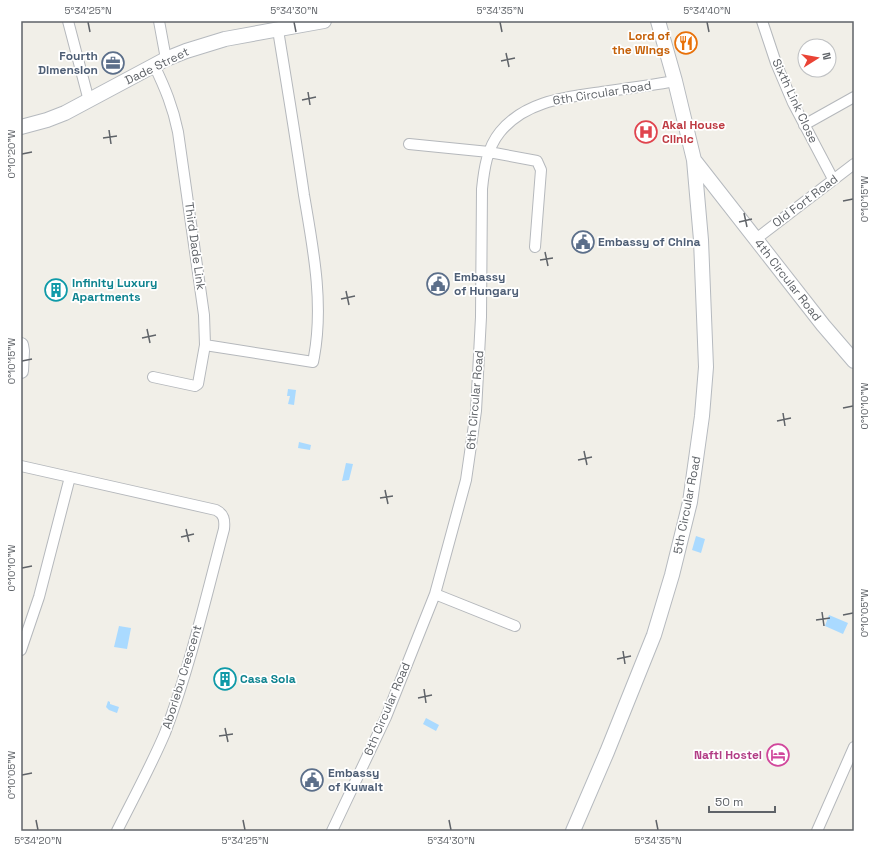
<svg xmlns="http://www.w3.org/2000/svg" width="875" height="852" font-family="'Space Grotesk',sans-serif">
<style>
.water{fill:#aadaff}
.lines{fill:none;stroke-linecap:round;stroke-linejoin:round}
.street-casing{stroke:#b5b8bc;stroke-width:12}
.secondary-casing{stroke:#b6babf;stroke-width:16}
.street{stroke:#fff;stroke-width:10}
.secondary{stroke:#fff;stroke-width:14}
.ticks{fill:none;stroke:#5f6368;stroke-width:1.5}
.labels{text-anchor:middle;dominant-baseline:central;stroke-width:3.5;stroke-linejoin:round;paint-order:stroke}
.food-label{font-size:12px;font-weight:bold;fill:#c56008;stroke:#fff;text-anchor:end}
.service-label{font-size:12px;font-weight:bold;fill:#4e5e75;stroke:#fff;text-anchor:start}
.street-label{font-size:12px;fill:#5f6368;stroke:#fff}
.health-label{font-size:12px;font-weight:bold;fill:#be3a42;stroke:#fff;text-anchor:start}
.culture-label{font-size:12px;font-weight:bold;fill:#0d838f;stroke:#fff;text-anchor:start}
.hotel-label{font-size:12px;font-weight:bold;fill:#b23c85;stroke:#fff;text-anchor:end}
.neatline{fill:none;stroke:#5f6368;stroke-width:1.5}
.ticks-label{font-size:10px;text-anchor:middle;fill:#5f6368}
</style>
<rect width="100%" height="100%" fill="#f1efe8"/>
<path class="water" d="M288 389 296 390 294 405 288 404 290 396H287Z
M299 442 311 445 310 450 298 448Z
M346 463 353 464 349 480 342 481Z
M696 536 705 539 701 553 692 550Z
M829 615 848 623 843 634 825 626Z
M119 626 131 628 127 649 114 647Z
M108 701 110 702V704L119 707 117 713 109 710 106 707Z
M426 718 439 725 436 731 423 724Z"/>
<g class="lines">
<g class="street-casing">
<path id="street" d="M68 21 89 101
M159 21 166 59
M762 21 776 63 793 103 833 179
M804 125 854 97
M409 144 489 152 537 161 541 170 535 247
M756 239 854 164
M205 345 313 362 314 357C324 303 313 248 304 195 296 140 287 85 278 30
M153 377 195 386 198 384 205 345 204 315 178 132C173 107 165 88 154 65
M21 466 216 510C224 514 225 520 224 529 206 597 190 667 165 733 151 766 133 799 117 831
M435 594 515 626
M21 650 39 597 70 477
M332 831 386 717 435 594 466 480 476 411 478 374 481 317 482 189C484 169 487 148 500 132 527 99 570 97 609 91 631 88 653 85 675 81
M817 831 854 747"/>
</g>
<g class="secondary-casing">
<path id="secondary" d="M658 21 675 81 694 160 823 325 854 361
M21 127 47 120 65 113 166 59 186 51 225 39 324 21
M21 345 22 351 21 371
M573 831 607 752 654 635 672 575 690 502 702 416 706 367 701 240 694 160"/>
</g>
<use href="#street" class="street"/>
<use href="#secondary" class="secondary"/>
</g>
<path class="ticks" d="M88 22 90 32M294 22 296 32M500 22 502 32M707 22 709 32M506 53 509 67M501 61 515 58M308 92 310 105M302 100 316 97M109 130 111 144M103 138 117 136M22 154 32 152M843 201 853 199M744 213 747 227M739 222 752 219M545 252 548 266M540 260 553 258M346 291 349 305M341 299 355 296M147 329 150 343M142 338 156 335M22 361 32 359M843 408 853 406M783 413 785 426M777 421 791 418M584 451 587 465M578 460 592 457M385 490 388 504M380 498 393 496M186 529 189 542M181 537 194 534M22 568 32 566M822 612 824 626M843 615 853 613M816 620 830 618M623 651 625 664M617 659 631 656M424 689 426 703M418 698 432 695M225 728 228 742M219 736 233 734M22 775 32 773M36 820 38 830M243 820 245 830M449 820 451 830M656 820 658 830"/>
<defs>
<g id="restaurant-ring" transform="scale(1.15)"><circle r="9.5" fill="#fff" stroke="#e8710a" stroke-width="1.5"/><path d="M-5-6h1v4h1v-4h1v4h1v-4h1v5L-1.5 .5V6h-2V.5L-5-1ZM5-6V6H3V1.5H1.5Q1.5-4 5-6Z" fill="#e8710a"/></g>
<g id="office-ring" transform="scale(1.15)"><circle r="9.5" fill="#fff" stroke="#5c6f8a" stroke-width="1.5"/><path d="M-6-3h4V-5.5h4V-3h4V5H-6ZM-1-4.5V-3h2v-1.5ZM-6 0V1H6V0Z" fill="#5c6f8a"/></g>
<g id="hospital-ring" transform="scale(1.15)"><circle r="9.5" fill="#fff" stroke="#e0444e" stroke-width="1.5"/><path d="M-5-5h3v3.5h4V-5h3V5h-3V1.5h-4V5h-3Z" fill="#e0444e"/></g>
<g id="civic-ring" transform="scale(1.15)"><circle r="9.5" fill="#fff" stroke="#5c6f8a" stroke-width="1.5"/><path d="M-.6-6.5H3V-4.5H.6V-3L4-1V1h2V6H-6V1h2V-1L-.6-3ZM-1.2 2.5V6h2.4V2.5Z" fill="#5c6f8a"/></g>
<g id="building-ring" transform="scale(1.15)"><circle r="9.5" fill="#fff" stroke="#0f9aa8" stroke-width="1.5"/><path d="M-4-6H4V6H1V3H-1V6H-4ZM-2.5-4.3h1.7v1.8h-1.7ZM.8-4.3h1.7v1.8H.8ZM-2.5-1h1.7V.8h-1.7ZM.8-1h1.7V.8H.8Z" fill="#0f9aa8"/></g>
<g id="hotel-ring" transform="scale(1.15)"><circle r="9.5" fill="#fff" stroke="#d1479c" stroke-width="1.5"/><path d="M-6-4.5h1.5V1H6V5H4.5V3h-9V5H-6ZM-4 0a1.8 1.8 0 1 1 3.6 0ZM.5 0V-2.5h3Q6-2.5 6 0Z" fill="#d1479c"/></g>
</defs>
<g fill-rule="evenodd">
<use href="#restaurant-ring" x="686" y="43"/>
<use href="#office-ring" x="113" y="63"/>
<use href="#hospital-ring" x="646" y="132"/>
<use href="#civic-ring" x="583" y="242"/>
<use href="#civic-ring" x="438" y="284"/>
<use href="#building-ring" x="56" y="290"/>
<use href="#building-ring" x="225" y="679"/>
<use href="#hotel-ring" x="778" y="755"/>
<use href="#civic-ring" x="312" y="780"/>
</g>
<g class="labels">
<g class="food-label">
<text x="670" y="36">Lord of<tspan x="670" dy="14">the Wings</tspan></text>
</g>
<g class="service-label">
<text x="98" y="56" text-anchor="end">Fourth<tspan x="98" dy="14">Dimension</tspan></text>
<text x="598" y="242">Embassy of China</text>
<text x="454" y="277">Embassy<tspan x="454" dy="14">of Hungary</tspan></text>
<text x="328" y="773">Embassy<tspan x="328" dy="14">of Kuwait</tspan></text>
</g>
<g class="street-label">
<text transform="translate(157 66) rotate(-26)">Dade Street</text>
<text transform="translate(602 93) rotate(-9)">6th Circular Road</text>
<text transform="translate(795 101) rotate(65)">Sixth Link Close</text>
<text transform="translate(805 201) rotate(-37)">Old Fort Road</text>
<text transform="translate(195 246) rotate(82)">Third Dade Link</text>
<text transform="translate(788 280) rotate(52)">4th Circular Road</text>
<text transform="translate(475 400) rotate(-85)">6th Circular Road</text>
<text transform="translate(687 505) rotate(-79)">5th Circular Road</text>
<text transform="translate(182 677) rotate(-73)">Aborlebu Crescent</text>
<text transform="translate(387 709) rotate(-67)">6th Circular Road</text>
</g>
<g class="health-label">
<text x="662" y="125">Akai House<tspan x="662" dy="14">Clinic</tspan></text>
</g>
<g class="culture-label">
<text x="72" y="283">Infinity Luxury<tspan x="72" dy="14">Apartments</tspan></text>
<text x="240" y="679">Casa Soia</text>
</g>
<g class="hotel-label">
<text x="762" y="755">Nafti Hostel</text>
</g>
</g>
<rect width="875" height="852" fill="none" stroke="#ffffff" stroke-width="44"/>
<g transform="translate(817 58) rotate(79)"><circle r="19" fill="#ffffff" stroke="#bfc1c3"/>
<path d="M0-3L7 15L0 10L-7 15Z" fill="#ea4335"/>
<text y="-6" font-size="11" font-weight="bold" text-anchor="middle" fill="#5f6368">N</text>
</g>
<path d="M709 806v6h66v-6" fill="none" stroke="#5f6368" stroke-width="2"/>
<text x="715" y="806" font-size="12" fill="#5f6368" stroke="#ffffff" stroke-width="3" paint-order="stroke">50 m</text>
<rect x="22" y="22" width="831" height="808" class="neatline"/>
<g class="ticks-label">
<text x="88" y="14">5°34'25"N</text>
<text x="294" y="14">5°34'30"N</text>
<text x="500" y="14">5°34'35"N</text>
<text x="707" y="14">5°34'40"N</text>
<text transform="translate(11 154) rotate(-90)" y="4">0°10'20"W</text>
<text transform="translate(864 199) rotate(-90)" y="4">0°10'15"W</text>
<text transform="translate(11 361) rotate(-90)" y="4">0°10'15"W</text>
<text transform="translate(864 406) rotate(-90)" y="4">0°10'10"W</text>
<text transform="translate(11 568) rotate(-90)" y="4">0°10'10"W</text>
<text transform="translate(864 613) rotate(-90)" y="4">0°10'05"W</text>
<text transform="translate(11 775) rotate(-90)" y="4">0°10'05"W</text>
<text x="38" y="844">5°34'20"N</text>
<text x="245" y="844">5°34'25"N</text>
<text x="451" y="844">5°34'30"N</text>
<text x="658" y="844">5°34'35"N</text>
</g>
</svg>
